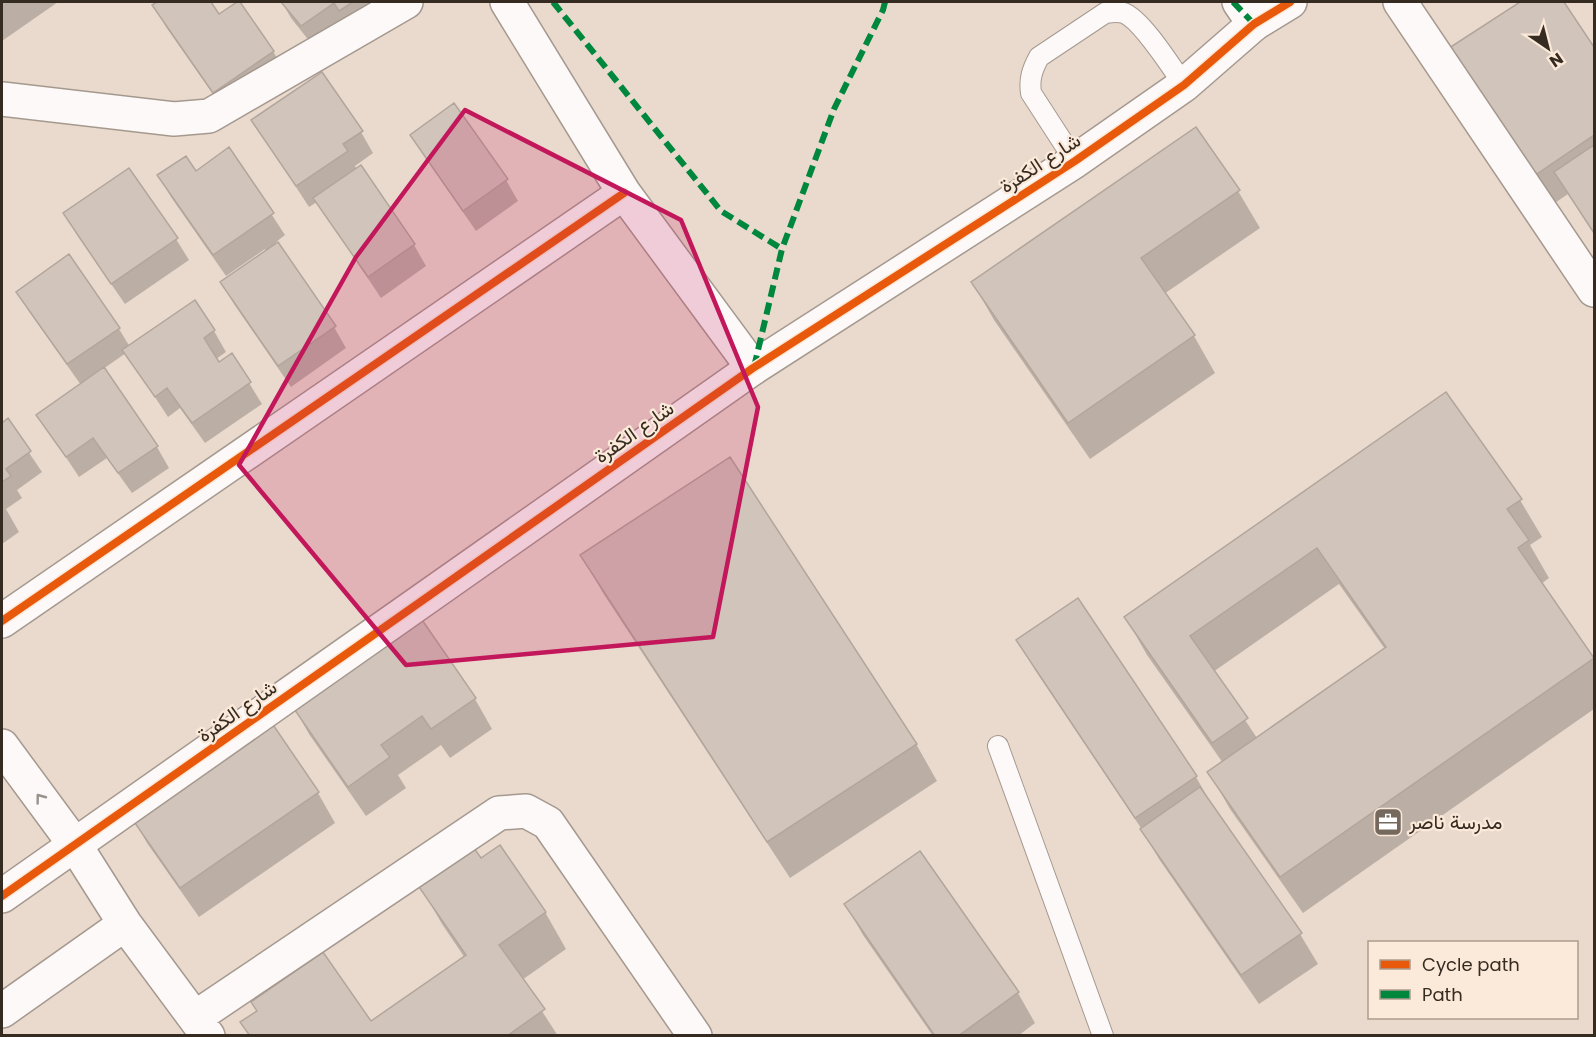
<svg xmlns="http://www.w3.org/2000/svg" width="1596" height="1037" font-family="Poppins,Vazirmatn,sans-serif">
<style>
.shadow{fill:#0003;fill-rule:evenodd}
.building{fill:#d1c4ba;stroke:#b2a69c;stroke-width:1.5}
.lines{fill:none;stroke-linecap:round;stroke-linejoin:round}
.lane-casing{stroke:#a5998f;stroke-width:22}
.street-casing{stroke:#a5998f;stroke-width:36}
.secondary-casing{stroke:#a5998f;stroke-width:36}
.lane{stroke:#fcf9f8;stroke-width:20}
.street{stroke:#fcf9f8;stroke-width:33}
.secondary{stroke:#fcf9f8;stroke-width:33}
.quiet{stroke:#00873e;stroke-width:6;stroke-dasharray:12 6;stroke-linecap:butt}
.cycleway-casing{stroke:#fbe9d9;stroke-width:11}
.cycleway{stroke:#e8590c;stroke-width:8}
.oneway{stroke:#99928c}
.marked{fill:#c2185b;fill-opacity:0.2;stroke:#c2185b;stroke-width:4.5;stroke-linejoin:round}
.labels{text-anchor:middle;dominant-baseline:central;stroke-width:4.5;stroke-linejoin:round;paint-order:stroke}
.street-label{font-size:20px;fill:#362b21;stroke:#fbe9d9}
.poi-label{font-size:20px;fill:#362b21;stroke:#fbe9d9;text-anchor:start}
</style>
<rect width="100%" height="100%" fill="#eadacd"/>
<path class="shadow" d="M2 2H58L2 41Z
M159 2H209L219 16 273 51 285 73 227 114 166 27 154 5Z
M282 2H395L314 47 291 18Z
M1522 2H1562L1594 50V234L1568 194 1549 207 1448 51Z
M253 121 361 132 373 153 355 166 357 170 361 167 414 245 426 266 381 298 317 202 309 207Z
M412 135 506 180 518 201 476 231 424 156Z
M229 149 285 235 276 242 334 327 346 348 291 387 234 304 222 283 266 251 265 249 226 276 171 197 159 176 195 173Z
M1238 191 1260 228 1164 294 1194 336 1215 373 1090 459 994 320 973 283Z
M65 214 176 239 189 260 125 304 77 235Z
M18 292 119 329 130 347 214 331 226 352 216 359 219 364 232 355 262 404 205 443 180 408 168 417 126 353 103 369 157 447 169 468 132 493 107 458 79 477 38 415 81 385 30 313Z
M1446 394 1520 500 1542 537 1530 545 1549 578 1541 584 1594 661V709L1303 913 1230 809 1209 772 1223 763 1147 655 1126 618ZM1339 584 1385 649 1257 738 1213 672Z
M7 420 42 472 17 490 22 498 6 509 19 532 2 544V424Z
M582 556 916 744 937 781 790 878 603 593Z
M1018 640 1196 777 1213 807 1300 934 1318 964 1259 1004 1159 859 1141 828 1035 670Z
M475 699 492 729 450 758 441 745 398 775 406 788 366 816 309 734 292 704Z
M267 718 318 793 335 823 199 917 147 843 130 813Z
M920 853 1018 993 1035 1023 1018 1036H933L863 935 846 905Z
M481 860 545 912 566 949 522 980 558 1036H250L371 1023 465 958 442 924 421 887Z"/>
<path class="building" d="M157 2H211L219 14 237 2H240L274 51 213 93 152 5Z
M281 2H353L339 11 334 3 301 26Z
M1520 2H1564L1594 47V135L1531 178 1446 50Z
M322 72 363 131 343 144 348 151 296 186 251 120Z
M454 103 508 179 463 211 410 135Z
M1196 127 1240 190 1141 258 1195 335 1068 423 971 282Z
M1594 145V233L1554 172Z
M229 147 274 213 213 255 157 175 186 156 196 171Z
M361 165 415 244 368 277 313 198Z
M129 168 178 238 111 284 63 213Z
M278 242 336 326 278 366 220 282Z
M69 254 120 328 67 364 16 292Z
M195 300 215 330 204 338 219 362 232 353 251 382 192 423 167 388 155 397 122 350Z
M104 367 158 446 118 473 93 438 66 457 36 415Z
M1446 392 1522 499 1507 509 1529 540 1518 548 1594 658 1280 877 1207 772 1386 647 1317 548 1190 636 1248 718 1212 743 1124 617Z
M8 418 31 451 6 469 11 476 2 482V423Z
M730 457 917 744 767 842 580 555Z
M1078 598 1197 776 1135 818 1016 640Z
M418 614 476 698 431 729 422 716 381 745 390 757 348 787 290 703Z
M267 716 319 792 180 888 128 813Z
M1200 787 1302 933 1241 975 1140 829Z
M500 845 546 912 499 945 545 1009 507 1036H250L240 1022 257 1011 251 1002 323 952 371 1021 466 955 419 887 474 848 481 858Z
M920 851 1019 992 958 1036H935L844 904Z"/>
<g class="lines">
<g class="lane-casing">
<path id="lane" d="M1075 161 1031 93C1029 79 1032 70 1039 57L1105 13C1112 12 1117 11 1124 13 1142 20 1172 68 1184 85
M998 746 1103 1036"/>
</g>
<g class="street-casing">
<path id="street" d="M507 2 624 193 753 368
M1239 2 1254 24
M1400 2 1594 290
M2 99 174 119 209 116 406 2
M2 621 624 193
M2 746 75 845 125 924 208 1036
M2 1011 125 924
M196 1017 499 813 526 811 548 823 695 1036"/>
</g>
<g class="secondary-casing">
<path id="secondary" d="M2 896 753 368 1075 161 1184 85 1254 24 1290 2"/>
</g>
<use href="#lane" class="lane"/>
<use href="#street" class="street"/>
<use href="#secondary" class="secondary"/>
<path class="quiet" d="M553 2 721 211 782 249
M1233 2 1254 24
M754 367 782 249 834 109 883 10 885 2"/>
<g class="cycleway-casing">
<path id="cycleway" d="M2 621 624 193
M2 896 753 368 1075 161 1184 85 1254 24 1290 2"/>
</g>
<use href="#cycleway" class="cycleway"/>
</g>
<defs><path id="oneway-chevron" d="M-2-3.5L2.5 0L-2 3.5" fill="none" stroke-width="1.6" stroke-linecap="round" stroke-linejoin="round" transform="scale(1.5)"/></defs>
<use class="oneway" href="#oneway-chevron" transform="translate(40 798) rotate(-127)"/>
<path class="marked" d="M465 110 681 220 758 407 713 637 406 665 239 465 356 257Z"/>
<defs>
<g id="office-square" transform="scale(1.5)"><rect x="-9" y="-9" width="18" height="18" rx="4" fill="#75685d" stroke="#fbe9d9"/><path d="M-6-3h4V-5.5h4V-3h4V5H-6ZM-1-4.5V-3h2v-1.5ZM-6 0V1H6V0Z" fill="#fff"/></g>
</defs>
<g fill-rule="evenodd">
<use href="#office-square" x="1388" y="822"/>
</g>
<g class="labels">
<g class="street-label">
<text transform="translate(1040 163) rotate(-33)">شارع الكفرة</text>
<text transform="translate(634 432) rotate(-35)">شارع الكفرة</text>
<text transform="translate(237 711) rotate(-35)">شارع الكفرة</text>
</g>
<g class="poi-label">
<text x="1409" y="822">مدرسة ناصر</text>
</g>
</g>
<rect width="1596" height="1037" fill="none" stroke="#362b21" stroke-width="6"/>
<rect x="1368" y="941" width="210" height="78" fill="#fbe9d9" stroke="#ac9d8f" stroke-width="1.5"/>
<rect x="1380" y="960" width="30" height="9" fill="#e8590c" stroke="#ac9d8f" stroke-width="1.5"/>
<text x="1422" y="971" font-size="18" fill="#362b21">Cycle path</text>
<rect x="1380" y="990" width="30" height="9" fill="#00873e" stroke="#ac9d8f" stroke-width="1.5"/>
<text x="1422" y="1001" font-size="18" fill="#362b21">Path</text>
<g transform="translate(1548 48) rotate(145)" stroke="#fbe9d9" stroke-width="4.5" paint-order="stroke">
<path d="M0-4.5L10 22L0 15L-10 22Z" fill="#362b21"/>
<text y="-9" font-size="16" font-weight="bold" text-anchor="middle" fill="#362b21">N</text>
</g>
</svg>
